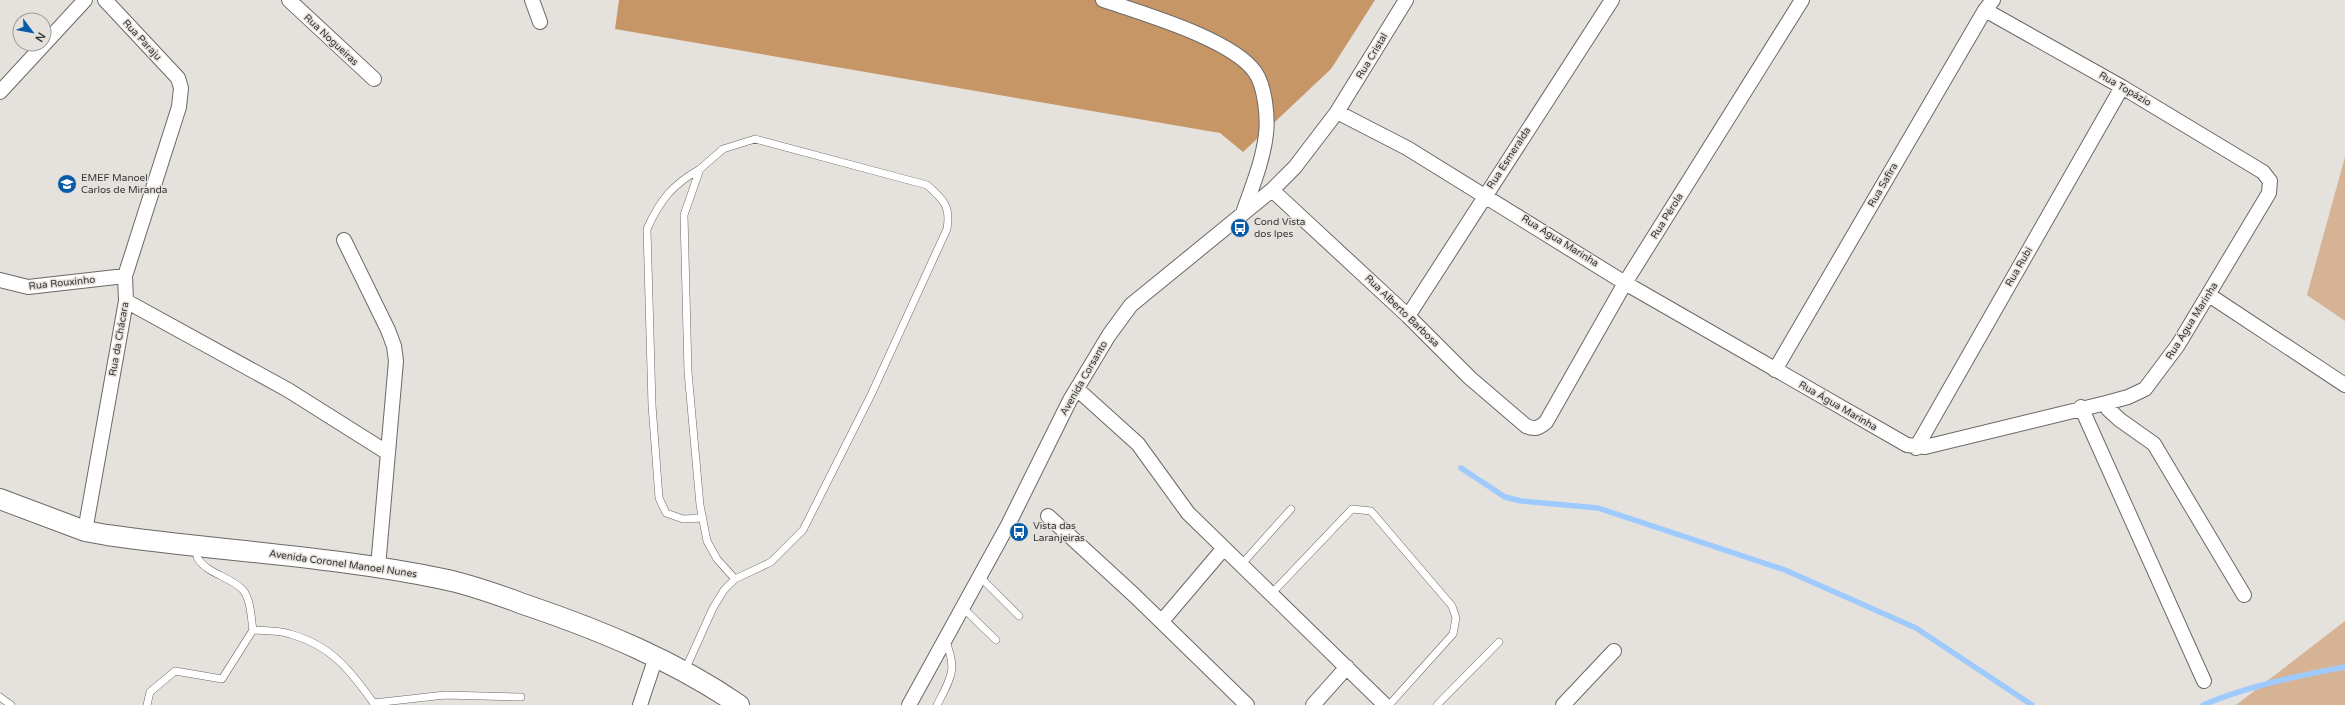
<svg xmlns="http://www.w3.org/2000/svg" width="2345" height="705" font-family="'Varela Round',sans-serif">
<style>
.green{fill:#d5b394}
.forest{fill:#c79666}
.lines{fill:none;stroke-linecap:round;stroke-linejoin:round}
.stream{stroke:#9fcafe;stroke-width:5.5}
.lane-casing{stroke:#6c6865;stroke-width:8}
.street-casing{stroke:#6c6865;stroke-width:16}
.secondary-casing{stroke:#6c6865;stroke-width:22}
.lane{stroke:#fff;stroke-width:7}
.street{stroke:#fff;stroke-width:14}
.secondary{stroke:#fff;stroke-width:20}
.labels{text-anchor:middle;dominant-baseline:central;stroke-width:3;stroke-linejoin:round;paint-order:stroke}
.street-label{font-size:10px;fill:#363432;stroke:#e5e1dd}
.poi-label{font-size:10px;fill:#363432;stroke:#e5e1dd;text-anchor:start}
</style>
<rect width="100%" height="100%" fill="#e5e1dd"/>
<path class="green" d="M2345 157V321L2307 295Z
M2345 621V705H2236Z"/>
<path class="forest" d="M619 0H1375L1331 69 1243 152 1220 133 615 29Z"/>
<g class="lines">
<path class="stream" d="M1461 468 1505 497 1521 501 1598 508 1785 570 1916 628 2032 705
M2203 705C2248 686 2297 676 2345 667"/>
<g class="lane-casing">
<path id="lane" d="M700 169C672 185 660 200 647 229L652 405 659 498 666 513 683 519 703 518
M198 546 197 557C206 574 230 576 243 590 251 600 251 618 253 630
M1241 565 1291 509
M979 576 1019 616
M1271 594 1352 509 1371 511 1452 606 1456 618 1453 634 1389 705
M962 607 996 640
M685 670 713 608 724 590 735 579 771 562 803 530 871 395 947 229C951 206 943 199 927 185L755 139 723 149 700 169 684 215 688 372 700 505 707 541 717 559 735 579
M0 697 11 705
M374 703 445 695 521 697
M147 705 150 692 175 671 222 679 253 630C265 631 278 630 290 634 331 645 351 671 375 705
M937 705C951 678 958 669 945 640
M1437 705 1499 642"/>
</g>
<g class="street-casing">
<path id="street" d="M289 0 374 79
M532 0 540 22
M1103 0C1141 13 1232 39 1255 72 1265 86 1268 117 1266 134 1263 161 1252 187 1243 213
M0 92 85 0
M1337 112 1407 148 1625 283 1907 445 1925 447 2106 403 2128 397 2145 389 2178 345 2269 193 2270 181 2263 172 2122 87 1985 10
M1272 190 1408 316 1470 378 1526 426C1535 430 1539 428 1546 422L1625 283 1802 0
M344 240 388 330 394 346 396 361 378 567
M0 280 28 287 125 276
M2209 295 2345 385
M126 301 288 390 388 453
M1408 316 1612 0
M1775 370 1985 10 1993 0
M1077 389 1138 444 1188 513 1385 705
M2106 403 2108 409 2120 420 2154 444 2244 595
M2081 407 2204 681
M1916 448 2122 87
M1048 516 1134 595 1247 705
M85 531 126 301 125 276 179 107 181 88 178 78 105 0
M1162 621 1224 548
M640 705 656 657
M909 705 1008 525 1070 400 1109 335 1131 305 1272 190 1295 167 1337 112 1406 0
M1313 705 1347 667
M1563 705 1614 651"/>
</g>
<g class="secondary-casing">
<path id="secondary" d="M0 499 85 531 107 535C219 551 333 556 443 579 473 585 501 596 529 606 602 631 675 661 739 705"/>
</g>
<use href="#lane" class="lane"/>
<use href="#street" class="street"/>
<use href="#secondary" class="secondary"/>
</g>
<defs>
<g id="school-disc" transform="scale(1)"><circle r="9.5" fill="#065aa8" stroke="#e5e1dd"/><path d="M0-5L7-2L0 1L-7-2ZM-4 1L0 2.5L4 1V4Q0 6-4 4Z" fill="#fff"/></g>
<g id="bus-disc" transform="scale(1)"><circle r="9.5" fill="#065aa8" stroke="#e5e1dd"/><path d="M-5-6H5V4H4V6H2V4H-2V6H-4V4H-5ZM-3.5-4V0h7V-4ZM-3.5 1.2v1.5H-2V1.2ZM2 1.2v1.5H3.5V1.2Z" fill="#fff"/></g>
</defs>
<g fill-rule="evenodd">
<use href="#school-disc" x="67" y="184"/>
<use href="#bus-disc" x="1240" y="228"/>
<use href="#bus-disc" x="1019" y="532"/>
</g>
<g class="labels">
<g class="street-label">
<text transform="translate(142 40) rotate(47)">Rua Paraju</text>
<text transform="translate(331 40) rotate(43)">Rua Nogueiras</text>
<text transform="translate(1372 56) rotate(-59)">Rua Cristal</text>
<text transform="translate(2125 89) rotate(30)">Rua Topázio</text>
<text transform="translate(1509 158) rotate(-57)">Rua Esmeralda</text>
<text transform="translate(1883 185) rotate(-60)">Rua Safira</text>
<text transform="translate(1667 216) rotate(-58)">Rua Pérola</text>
<text transform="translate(1560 241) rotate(32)">Rua Água Marinha</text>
<text transform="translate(2019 267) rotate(-60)">Rua Rubi</text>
<text transform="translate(62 283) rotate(-6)">Rua Rouxinho</text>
<text transform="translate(1402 311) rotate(44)">Rua Alberto Barbosa</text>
<text transform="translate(2192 321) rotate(-58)">Rua Água Marinha</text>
<text transform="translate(119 339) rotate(-80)">Rua da Chácara</text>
<text transform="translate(1084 378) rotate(-60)">Avenida Corsanto</text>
<text transform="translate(1838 406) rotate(30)">Rua Água Marinha</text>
<text transform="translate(343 564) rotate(8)">Avenida Coronel Manoel Nunes</text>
</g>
<g class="poi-label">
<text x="81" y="178">EMEF Manoel<tspan x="81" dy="12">Carlos de Miranda</tspan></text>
<text x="1254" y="222">Cond Vista<tspan x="1254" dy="12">dos Ipes</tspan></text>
<text x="1033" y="526">Vista das<tspan x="1033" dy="12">Laranjeiras</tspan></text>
</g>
</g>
<g transform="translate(32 32) rotate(122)"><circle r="19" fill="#e5e1dd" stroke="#9f9c99"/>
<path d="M0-3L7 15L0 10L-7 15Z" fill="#065aa8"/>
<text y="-6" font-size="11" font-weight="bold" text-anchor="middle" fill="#363432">N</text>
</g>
</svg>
